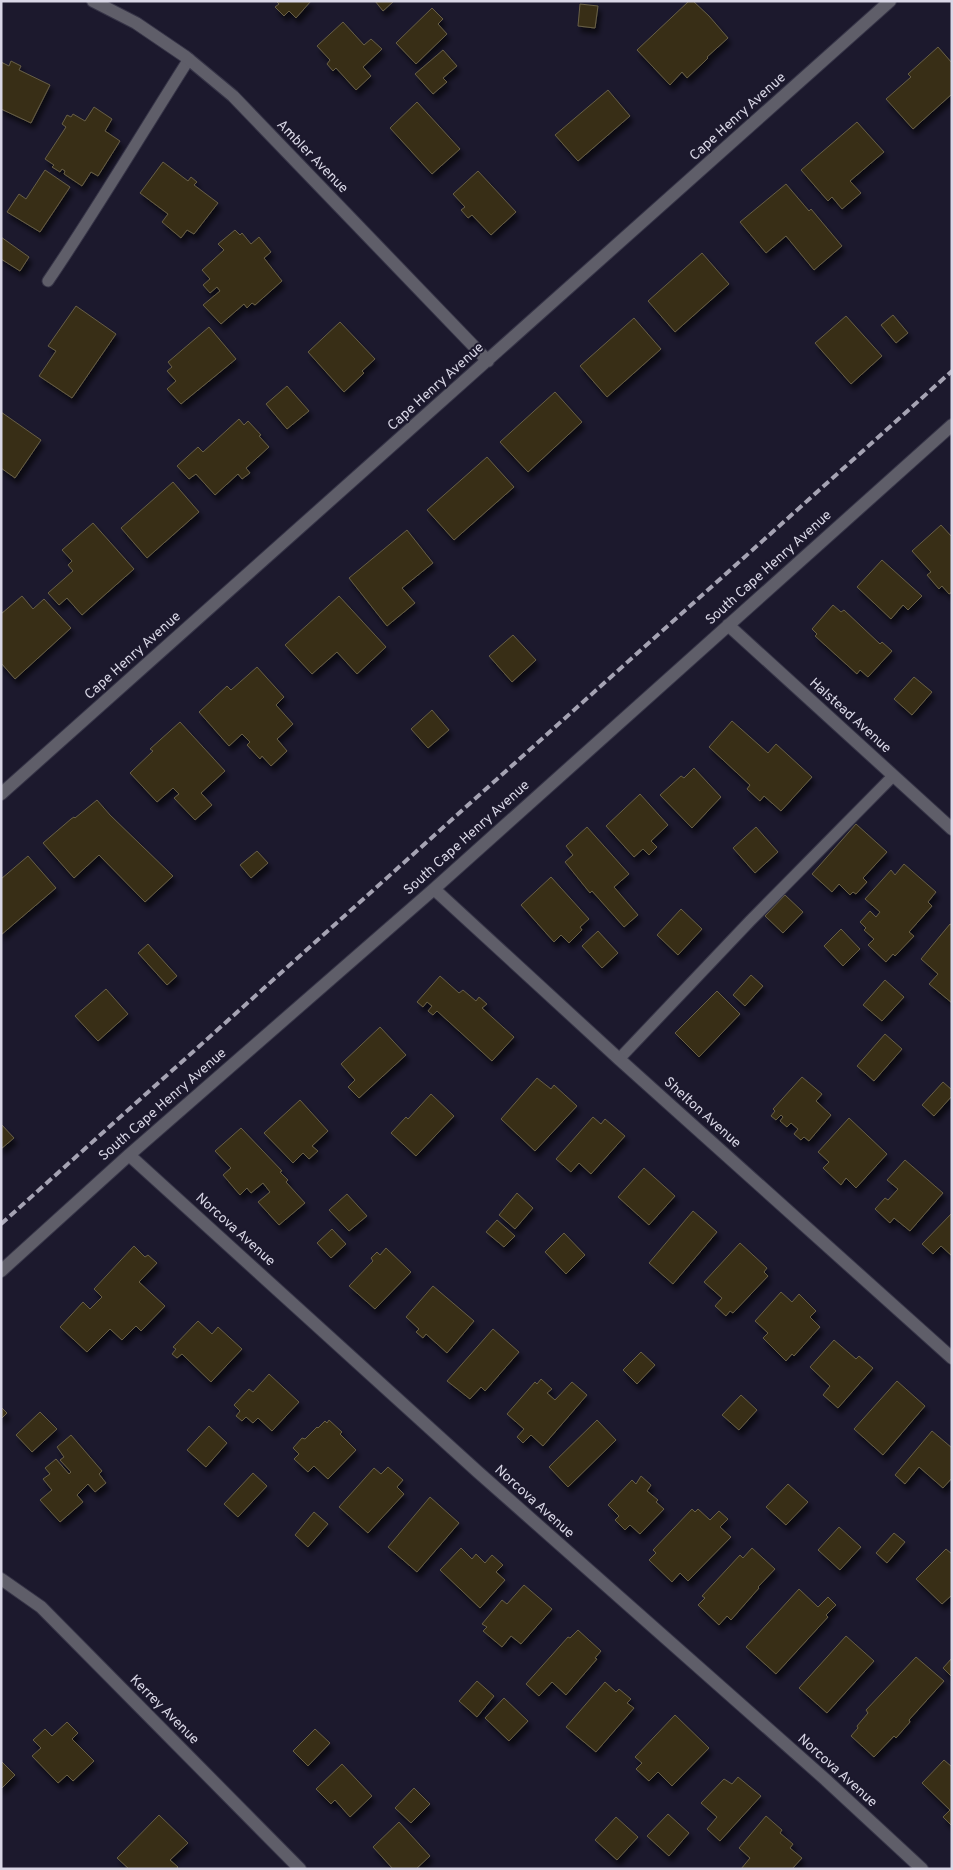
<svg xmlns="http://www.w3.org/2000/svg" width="953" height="1870" font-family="Overpass,sans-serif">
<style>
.building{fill:#372e17;stroke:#685f46;filter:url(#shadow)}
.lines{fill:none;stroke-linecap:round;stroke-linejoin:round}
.lane-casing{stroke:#363447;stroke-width:13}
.street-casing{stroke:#363447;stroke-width:14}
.lane{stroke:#5f5e69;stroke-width:11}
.street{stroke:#5f5e69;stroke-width:12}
.rail{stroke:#a5a3b3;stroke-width:4;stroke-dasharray:8 4;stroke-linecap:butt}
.labels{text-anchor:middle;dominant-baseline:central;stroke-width:4;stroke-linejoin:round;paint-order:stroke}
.street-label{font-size:14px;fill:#d9d7e6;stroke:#1c192d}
</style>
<defs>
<filter id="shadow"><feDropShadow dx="3" dy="5.5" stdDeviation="2.5" flood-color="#0009"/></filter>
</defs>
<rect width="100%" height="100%" fill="#1c192d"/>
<path class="building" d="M276 1H311L296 18 289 11 284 16 275 7 279 4Z
M375 1H394L383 11Z
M689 1H693L709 16 728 38 707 57 708 58 704 62 687 78 682 72 670 85 637 50Z
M580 4 598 6 595 28 578 26Z
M432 8 443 19 438 24 447 34 416 64 396 43Z
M343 22 364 45 371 39 382 49 363 67 371 76 356 90 336 68 333 71 327 64 330 60 317 46Z
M938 47 952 63V94L913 129 886 99 911 77 908 74Z
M443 50 457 66 443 78 447 82 433 94 415 74Z
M11 61 21 66 19 70 50 85 31 123 1 109V62L9 66Z
M608 90 630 116 578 161 555 135Z
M417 102 460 149 432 174 390 128Z
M94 107 112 119 105 131 120 141 98 176 91 172 82 186 64 174 65 171 62 169 60 172 52 167 54 165 45 159 66 127 62 124 67 115 71 117 73 114 85 121Z
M857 122 884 152 850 181 861 193 842 209 832 197 828 201 801 170Z
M163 162 188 181 191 177 197 182 194 185 218 203 194 234 187 230 181 238 162 222 168 214 140 193Z
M45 170 70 187 40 232 7 212 19 194 26 199Z
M478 171 516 212 491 235 472 215 468 218 461 210 465 207 453 194Z
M786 184 809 211 811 209 842 246 814 270 786 236 766 253 740 222Z
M235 230 240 235 242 233 251 244 259 237 271 252 264 258 282 281 255 305 252 303 247 308 244 304 221 324 203 305 220 291 217 287 210 293 203 285 210 279 202 270 224 250 218 244Z
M1 237 29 257 20 271 1 259Z
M702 253 729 284 675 332 648 301Z
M76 306 116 334 72 398 39 376 56 351 48 346Z
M893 315 908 333 896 343 881 325Z
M846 316 882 356 851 384 815 343Z
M634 318 661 349 607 397 580 366Z
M340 322 375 359 362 371 364 373 344 392 308 352Z
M209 327 236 359 181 404 167 389 176 381 167 371 172 367 168 362Z
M287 386 309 411 287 429 266 404Z
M555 392 582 422 528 472 500 442Z
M1 412 41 440 15 478 1 468Z
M239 419 244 425 248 421 261 435 259 436 269 447 246 468 250 473 242 479 238 474 215 495 196 474 189 479 177 466 198 447 203 452Z
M487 457 514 487 454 540 427 510Z
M173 482 199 512 147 558 121 528Z
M93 523 134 569 82 615 67 598 59 605 48 593 73 571 68 565 72 561 62 550Z
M941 525 952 537V592L949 594 942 586 939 589 927 575 931 572 912 551Z
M407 530 433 563 402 588 415 603 387 626 349 578Z
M882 560 922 596 908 610 903 605 891 619 857 587Z
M22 596 33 609 44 599 71 628 15 679 1 663V614Z
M339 596 386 647 357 674 337 652 312 674 285 645Z
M833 605 841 612 844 610 880 644 882 642 892 651 868 677 860 670 857 674 815 636 817 634 812 629Z
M513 635 536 660 512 682 489 656Z
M257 667 284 697 276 705 293 724 277 739 287 751 271 766 262 756 260 759 247 745 250 742 242 734 229 746 199 712 227 686 231 690Z
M914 677 932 692 912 715 894 699Z
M432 710 449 730 428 748 411 729Z
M732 721 768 753 776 744 812 777 781 811 764 796 760 801 747 789 750 785 709 747Z
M180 722 225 771 201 793 212 805 195 820 174 798 179 794 173 788 157 802 130 773 153 751 150 749Z
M694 768 721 797 692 828 660 795 681 776 684 778Z
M640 794 668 825 651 841 657 847 649 855 643 849 634 857 606 826Z
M97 800 110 815 173 876 145 902 99 855 74 878 43 843 71 819 74 817 75 818Z
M856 824 887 852 863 878 867 882 856 894 853 892 850 895 839 884 832 892 812 874Z
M587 827 629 874 614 887 638 915 624 927 592 891 590 893 565 862 573 855 566 846Z
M756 827 778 852 755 873 733 848Z
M257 851 268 863 251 878 240 865Z
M28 856 56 888 1 935V879Z
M904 864 936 892 928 902 932 906 909 932 914 936 895 956 893 954 886 962 868 945 874 939 864 930 866 928 860 922 870 911 876 917 880 912 865 899 891 870 895 875Z
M551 877 589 919 580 927 582 930 569 943 561 935 554 942 521 905Z
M785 895 803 912 783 933 765 916Z
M681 909 702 929 678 955 657 935Z
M950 924 952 925V1003L929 984 938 974 921 959Z
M841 929 860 949 843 966 824 946Z
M598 931 618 953 602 968 582 946Z
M148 944 177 976 167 985 138 953Z
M751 975 763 986 745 1006 733 995Z
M440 976 459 993 463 990 476 1001 479 997 487 1004 482 1008 514 1037 492 1061 437 1011 433 1015 429 1012 428 1011 432 1006 427 1002 423 1007 417 1002Z
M885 980 904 997 882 1021 863 1005Z
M106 989 128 1014 98 1041 75 1016Z
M717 991 740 1014 699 1057 675 1033Z
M380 1027 406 1055 359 1098 348 1087 355 1080 341 1064Z
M885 1034 902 1049 874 1081 857 1066Z
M802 1077 822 1094 816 1101 831 1115 809 1141 804 1137 801 1140 794 1134 798 1129 791 1123 787 1127 780 1121 783 1117 781 1115 776 1120 771 1116 775 1111 773 1109Z
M537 1078 551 1089 554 1085 577 1106 535 1151 501 1119Z
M943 1082 952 1090V1096L934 1116 922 1105Z
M431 1094 454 1116 416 1156 391 1133 406 1117 408 1119Z
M300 1100 328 1131 312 1146 318 1151 309 1159 303 1153 293 1163 264 1133Z
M593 1117 601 1124 605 1119 625 1136 591 1174 579 1163 571 1172 556 1159Z
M849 1118 887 1154 856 1188 846 1178 841 1185 823 1168 829 1162 818 1152Z
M1 1124 14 1138 1 1149Z
M241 1128 282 1171 280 1172 288 1180 286 1182 305 1203 279 1225 258 1202 270 1192 263 1183 251 1193 247 1188 240 1195 223 1175 231 1168 215 1151Z
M905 1160 943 1193 910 1231 894 1218 890 1223 875 1209 885 1198 888 1200 898 1189 887 1180Z
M644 1168 675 1196 649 1225 618 1197Z
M517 1193 533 1208 515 1229 499 1215Z
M347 1194 367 1216 349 1231 329 1210Z
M693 1211 717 1232 673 1284 649 1263Z
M952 1213V1256L941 1246 933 1254 922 1244Z
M497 1220 515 1236 504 1247 486 1232Z
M332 1229 346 1244 331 1258 317 1243Z
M564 1233 585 1255 566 1274 545 1252Z
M740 1243 767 1268 764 1272 768 1276 733 1313 730 1311 726 1316 715 1306 722 1298 704 1282Z
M134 1246 145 1257 148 1255 157 1263 139 1282 165 1306 141 1331 136 1326 122 1340 110 1329 87 1352 60 1327 83 1302 90 1309 102 1297 94 1289Z
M386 1248 411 1272 375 1309 349 1286 373 1261 371 1258 377 1252 380 1255Z
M433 1286 474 1321 447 1353 426 1334 423 1338 416 1332 419 1329 406 1317Z
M781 1292 792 1302 799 1294 816 1311 810 1317 820 1327 794 1356 792 1354 786 1361 763 1338 768 1333 755 1321Z
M198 1321 212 1334 218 1327 242 1349 211 1382 182 1354 177 1358 172 1354 176 1349 173 1347Z
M493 1329 519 1352 485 1391 481 1387 470 1399 447 1381Z
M834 1340 856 1359 859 1356 873 1368 838 1408 823 1395 830 1386 810 1367Z
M641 1352 655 1365 637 1384 623 1370Z
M269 1374 299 1402 272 1431 258 1418 253 1423 246 1417 242 1421 236 1416 240 1411 234 1405 249 1389 253 1392Z
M541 1379 552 1389 547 1393 555 1400 572 1382 587 1395 543 1446 531 1435 523 1443 517 1437 524 1429 507 1414 535 1382 537 1384Z
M897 1381 925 1406 883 1455 854 1429Z
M741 1395 757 1410 739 1430 722 1415Z
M1 1407 7 1413 1 1419Z
M40 1412 57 1429 32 1452 16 1435Z
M329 1420 342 1432 340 1434 356 1450 328 1479 314 1466 308 1472 294 1459 299 1454 293 1448 302 1438 305 1439 317 1427 318 1428 325 1421 327 1423Z
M597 1420 616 1440 568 1487 549 1467Z
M209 1426 227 1443 206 1467 187 1450Z
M932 1431 952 1448V1478L943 1488 919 1467 905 1484 895 1475Z
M71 1435 102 1471 99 1474 106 1483 95 1492 88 1484 77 1495 83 1502 60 1522 40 1500 52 1490 43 1479 50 1474 45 1468 56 1459 69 1474 71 1472 60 1460 64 1457 57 1447Z
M388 1467 403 1480 397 1487 404 1494 368 1533 339 1507 374 1468 381 1474Z
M253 1473 267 1486 238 1517 224 1504Z
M641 1476 651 1485 647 1491 658 1500 656 1502 664 1509 640 1534 630 1525 625 1530 615 1520 619 1516 608 1505 632 1480 636 1484Z
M788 1484 808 1502 786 1525 766 1507Z
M430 1497 459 1523 417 1572 388 1547Z
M692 1509 695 1512 698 1509 710 1520 719 1511 728 1519 720 1527 731 1537 688 1581 680 1573 672 1582 649 1560 656 1553 653 1550Z
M314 1512 328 1524 308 1547 295 1535Z
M839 1527 861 1547 840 1570 818 1550Z
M894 1533 905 1542 887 1563 876 1553Z
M461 1548 472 1559 476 1554 485 1563 492 1555 503 1565 496 1572 505 1580 480 1608 440 1570Z
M752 1548 775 1569 758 1587 759 1588 731 1620 727 1616 719 1625 698 1605 705 1598 702 1596 740 1555 743 1558Z
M946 1549 952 1554V1595L942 1604 916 1579Z
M524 1585 552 1609 521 1644 511 1636 502 1647 483 1631 487 1627 482 1624 502 1600 507 1604Z
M799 1589 818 1607 828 1597 836 1605 826 1615 828 1617 776 1674 746 1647Z
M578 1630 601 1651 595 1658 597 1659 566 1695 552 1682 539 1696 526 1684 568 1637 570 1638Z
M846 1636 874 1661 827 1713 799 1688Z
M916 1657 944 1681 909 1720 910 1722 896 1738 894 1736 874 1757 851 1736 858 1728 857 1726 868 1713 866 1710Z
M952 1658V1677L943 1668Z
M477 1681 494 1696 477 1717 459 1701Z
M605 1682 616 1692 619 1689 631 1699 627 1703 634 1708 596 1752 566 1727Z
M504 1698 528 1721 509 1741 485 1718Z
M675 1715 709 1748 672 1786 658 1772 649 1781 636 1769 642 1763 635 1757Z
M67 1722 78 1733 72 1739 94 1761 73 1781 67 1775 58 1783 32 1756 41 1748 33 1740 45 1729 52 1736Z
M315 1729 330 1743 308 1766 293 1751Z
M944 1760 952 1767V1826L943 1817 950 1810 922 1783Z
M1 1761 15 1775 1 1789Z
M342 1764 372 1796 350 1817 335 1800 331 1804 316 1789Z
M738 1777 761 1796 720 1841 707 1829 717 1817 701 1803 724 1779 732 1784Z
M414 1788 430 1804 411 1823 395 1808Z
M668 1814 689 1833 669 1856 647 1836Z
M159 1815 188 1843 170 1860 178 1867 176 1869H129L117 1858Z
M766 1816 782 1830 780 1833 793 1844 790 1848 802 1858 792 1869H741L750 1858 739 1848Z
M616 1817 638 1837 617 1860 595 1840Z
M399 1822 430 1856 416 1869H393L373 1847Z"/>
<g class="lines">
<g class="lane-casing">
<path id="lane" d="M48 281C97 209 142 133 189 59
M619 1059 750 921 893 776"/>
</g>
<g class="street-casing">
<path id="street" d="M93 1 136 23 186 57 233 96 488 361
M728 625 952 829
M1 794 890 1
M434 889 619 1059 952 1358
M129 1155 478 1472 826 1780 922 1869
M1 1271 129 1155 434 889 952 425
M1 1579 41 1607 300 1869"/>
</g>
<use href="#lane" class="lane"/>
<use href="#street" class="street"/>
<path class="rail" d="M1 1224 952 371"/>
</g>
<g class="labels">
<g class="street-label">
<text transform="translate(738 117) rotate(-42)">Cape Henry Avenue</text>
<text transform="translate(312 157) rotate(46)">Ambler Avenue</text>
<text transform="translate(436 387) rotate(-42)">Cape Henry Avenue</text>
<text transform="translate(769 568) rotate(-42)">South Cape Henry Avenue</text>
<text transform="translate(133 656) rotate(-42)">Cape Henry Avenue</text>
<text transform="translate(850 716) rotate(42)">Halstead Avenue</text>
<text transform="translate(467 838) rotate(-42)">South Cape Henry Avenue</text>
<text transform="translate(163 1105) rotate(-41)">South Cape Henry Avenue</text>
<text transform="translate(702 1113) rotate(42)">Shelton Avenue</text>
<text transform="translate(235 1230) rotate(42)">Norcova Avenue</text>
<text transform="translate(534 1502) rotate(42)">Norcova Avenue</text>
<text transform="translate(164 1710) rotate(45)">Kerrey Avenue</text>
<text transform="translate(837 1771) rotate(42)">Norcova Avenue</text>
</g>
</g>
<rect width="953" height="1870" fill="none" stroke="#d9d7e6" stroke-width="5"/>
</svg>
